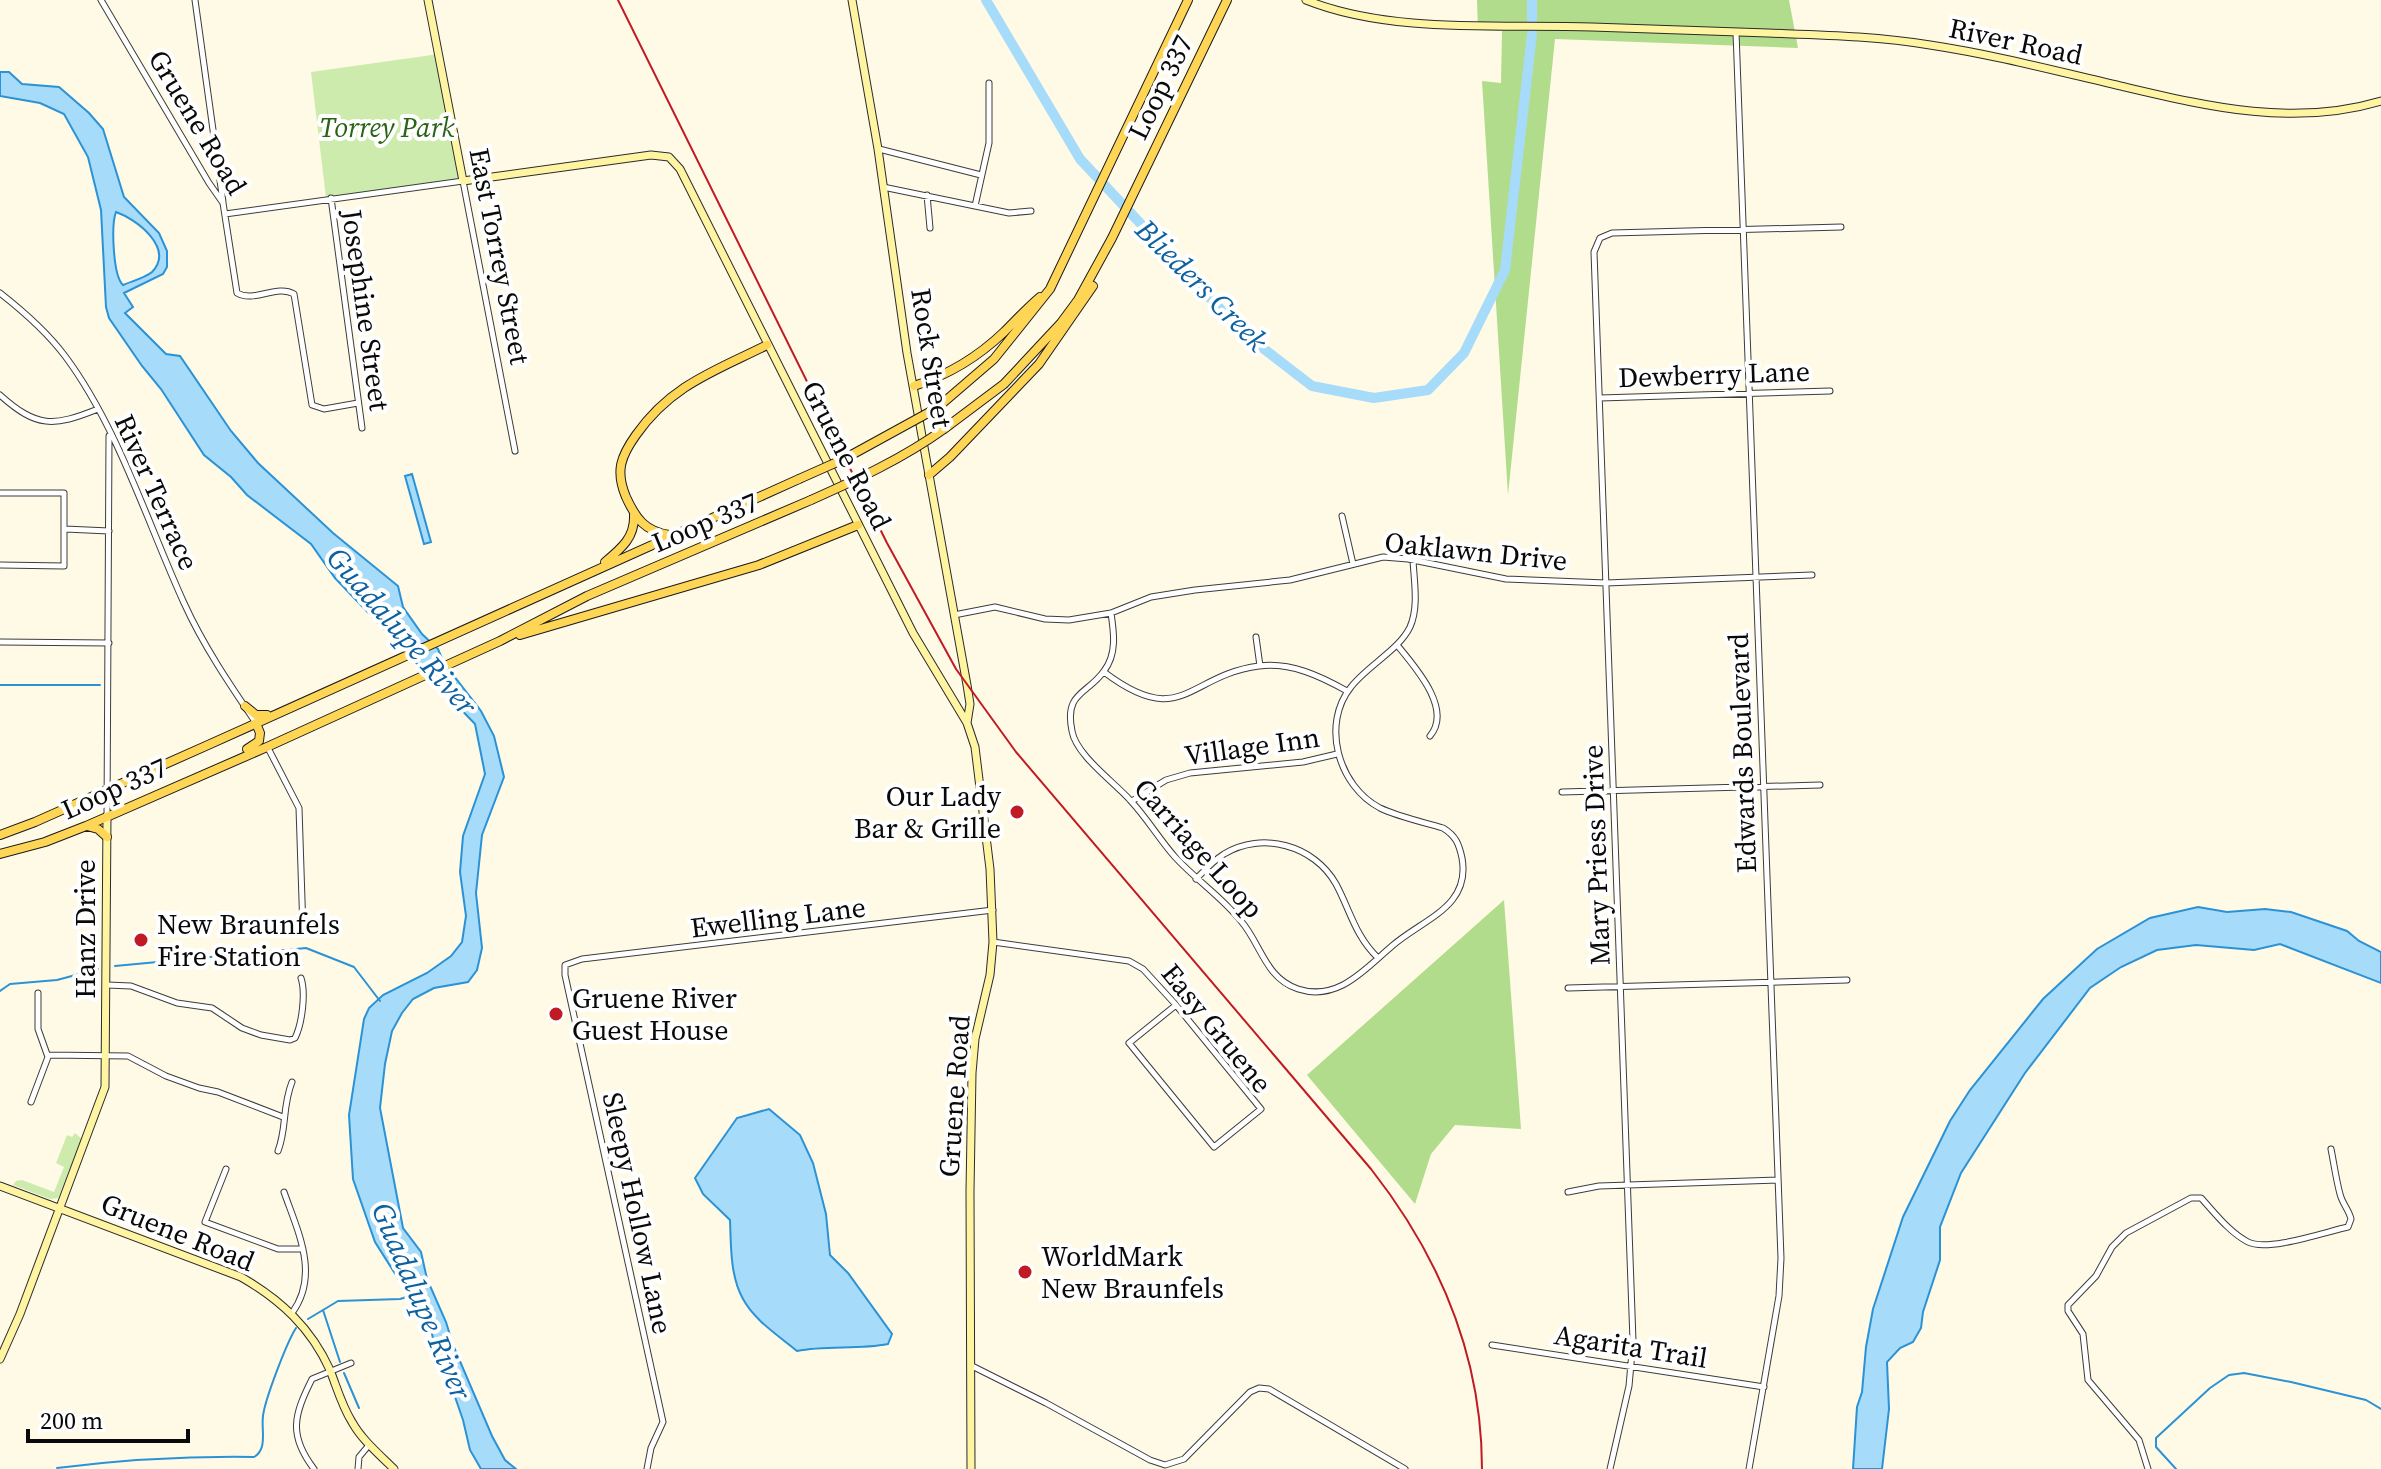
<svg xmlns="http://www.w3.org/2000/svg" width="2381" height="1469" font-family="'Source Serif 4',serif">
<style>
.green{fill:#ceebae}
.forest{fill:#b1dc8c}
.water{fill:#a7dbfa;stroke:#2a92d5;stroke-width:2;fill-rule:evenodd}
.lines{fill:none;stroke-linecap:round;stroke-linejoin:round}
.stream{stroke:#2a92d5;stroke-width:2}
.river{stroke:#a7dbfa;stroke-width:10}
.street-casing{stroke:#3c3c3c;stroke-width:7}
.secondary-casing{stroke:#2b2b2b;stroke-width:9}
.primary-casing{stroke:#1a1a1a;stroke-width:10}
.street{stroke:#fff;stroke-width:5}
.secondary{stroke:#fff4a1;stroke-width:7}
.primary{stroke:#ffd556;stroke-width:8}
.rail{stroke:#c01b24;stroke-width:2}
.primary-bridge-casing{stroke:#1a1a1a;stroke-width:10;stroke-linecap:butt}
.primary-bridge{stroke:#ffd556;stroke-width:8}
.poi-dot{fill:#c01b24;stroke:#fff;stroke-width:3}
.labels{text-anchor:middle;dominant-baseline:central;stroke-width:8;stroke-linejoin:round;paint-order:stroke}
.street-label{font-size:28px;fill:#090909;stroke:#fff}
.park-label{font-size:28px;font-style:italic;fill:#286317;stroke:#fff}
.poi-label{font-size:28px;fill:#090909;stroke:#fff;text-anchor:start}
.water-label{font-size:30px;font-style:italic;fill:#0d61a1;stroke:#fff}
</style>
<rect width="100%" height="100%" fill="#fffae6"/>
<path class="green" d="M439 54 463 181 326 198 311 72Z
M75 1133 82 1139 58 1198 50 1199 13 1185 16 1181 22 1180 54 1192 64 1167 56 1163 67 1135 72 1137Z"/>
<path class="forest" d="M1477 0H1789L1798 48 1555 39 1508 495 1482 81 1501 83 1502 31 1478 30Z
M1504 900 1521 1129 1455 1125 1431 1154 1415 1204 1307 1075Z"/>
<path class="water" d="M0 72H9L22 84 59 87 89 113 103 129 124 197 159 233 167 251V267L163 274 124 293 133 307 125 313 166 354 180 356 231 431 258 463 333 533 398 586 403 607 422 634 438 649 444 663 481 711 494 736 504 777 482 835 476 893 482 948 477 970 468 982 434 988 413 999 402 1013 392 1031 385 1064 380 1108 403 1228 421 1252 427 1279 446 1322 453 1345 492 1436 505 1460 516 1469H481L470 1450 463 1420 446 1371 437 1357 431 1329 416 1297 406 1291 375 1242 353 1179 349 1115 364 1019 369 1008 383 995 427 973 451 956 462 942 466 916 460 872 463 836 485 774 475 724 335 578 311 544 247 495 231 477 204 455 161 389 142 366 109 318 106 307 101 210 88 157 64 114 40 103 0 96ZM116 212C136 219 175 248 152 272 145 278 132 281 123 285 113 276 111 225 116 212Z
M412 474 431 542 424 544 405 476Z
M2198 907 2227 912 2265 909 2291 912 2347 931 2359 941 2381 952V983L2280 944 2254 950 2196 945 2157 950 2121 967 2090 988 2025 1073 1961 1173 1940 1227V1260L1923 1312 1921 1328 1913 1342 1900 1348 1887 1362 1889 1409 1882 1469H1853L1857 1407 1862 1392 1866 1347 1873 1309 1903 1217 1950 1121 1970 1090 2043 999 2097 949 2150 918Z
M769 1109 800 1135 813 1163 826 1214 830 1255 848 1273 892 1334 888 1344C858 1350 827 1345 797 1351 779 1336 755 1321 743 1299 730 1276 731 1245 730 1220L703 1194 695 1178 737 1118Z"/>
<g class="lines">
<path class="stream" d="M0 685H100
M115 966 306 948 354 967 380 1001
M0 991 10 984 57 980 98 969
M323 1310 340 1362
M308 1319 338 1301 400 1299 413 1295
M344 1373 359 1408
M57 1468C122 1460 189 1456 254 1457 268 1449 261 1430 263 1416 265 1399 287 1342 296 1328
M2176 1469 2156 1447V1438L2210 1388 2229 1375 2244 1373 2291 1382 2366 1400 2381 1409"/>
<path class="river" d="M986 0 1080 159 1242 332 1312 386 1374 398 1428 390 1464 353 1505 270 1532 34
M1532 0V20"/>
<g class="street-casing">
<path id="street" d="M101 0 209 183 223 203 237 293C254 303 277 284 294 294L312 405 324 409 358 403
M195 0 223 202
M1736 32 1781 1258 1779 1296 1749 1469
M879 149 981 175
M883 187 1009 213 1031 211
M927 195 930 228
M331 198 362 428
M975 206 989 143V83
M225 214 463 181 515 451
M0 293C23 311 47 332 65 356 118 427 147 522 184 603 203 645 230 685 256 723
M0 395C37 428 53 427 98 409
M1600 398 1830 391
M0 493H64V566L0 565
M1342 516 1353 564
M65 529 109 531
M1111 613C1114 633 1117 654 1104 671 1087 695 1064 692 1072 731 1076 755 1114 782 1130 800 1147 818 1159 839 1175 857 1196 880 1222 897 1241 921 1261 944 1265 978 1298 989 1338 1002 1365 969 1392 946 1423 919 1471 907 1462 858 1459 844 1456 836 1443 828 1423 822 1399 817 1380 808 1338 786 1321 724 1351 687 1367 666 1399 650 1410 627 1419 607 1414 581 1413 560
M954 615 995 607 1045 619 1069 620 1111 613 1151 597 1195 590 1290 580 1383 557 1408 559 1506 579 1606 583 1812 575
M1256 637 1260 666
M0 642 109 643
M1397 645C1415 667 1453 709 1430 736
M1104 672C1182 731 1188 675 1259 666 1291 662 1320 676 1347 691
M268 748 299 808 303 931
M1562 792 1820 785
M1132 801 1166 780 1190 773 1303 762 1337 754
M107 816 109 436
M1196 879C1205 870 1213 861 1224 854 1262 831 1314 845 1336 884 1350 910 1355 936 1378 958
M993 942 1129 961 1143 969 1176 1005 1261 1109 1214 1147 1129 1043 1176 1005
M107 985 131 986 177 1003 212 1008 242 1028 261 1035 290 1040 295 1038C302 1024 306 993 301 978
M1568 988 1847 980
M48 1055 128 1056 166 1076 199 1088 218 1092 283 1117
M31 1102 48 1057 38 1029V993
M278 1151C287 1128 282 1107 292 1082
M226 1169 205 1222 278 1249H303
M284 1192C298 1232 320 1275 292 1313
M1568 1192 1599 1186 1778 1180
M1492 1345 1764 1387
M972 1366 1046 1403 1150 1460 1165 1465 1184 1459 1250 1392 1259 1388 1269 1389 1405 1469
M314 1469C288 1435 294 1415 312 1379L351 1363
M358 1469 359 1457 369 1445
M647 1469 651 1448 663 1422 565 975V965L582 959 993 910
M1610 1469 1629 1386 1633 1341 1594 252 1600 238 1612 233 1841 227
M2148 1469 2139 1440 2088 1380 2083 1334 2068 1311V1305L2096 1276 2112 1247 2126 1233 2191 1198H2201C2215 1213 2229 1232 2248 1242 2268 1252 2325 1232 2348 1227L2351 1219C2349 1210 2342 1203 2340 1194 2336 1179 2334 1164 2331 1149"/>
</g>
<g class="secondary-casing">
<path id="secondary" d="M428 0 463 181 651 155 669 157 680 169 913 633 967 723 975 747 990 869 993 942 990 975 975 1039 972 1073 970 1191 971 1469
M852 0 878 149 907 353 967 685 970 704 967 723
M1306 0C1390 34 1502 24 1592 27 1651 29 1709 31 1768 33 1822 35 1877 36 1930 45 1996 55 2060 72 2125 87 2210 107 2294 127 2381 101
M0 1186 241 1277C281 1300 311 1328 330 1370 337 1388 342 1406 352 1422 362 1440 379 1454 394 1469
M0 1359 20 1314 105 1087 107 816"/>
</g>
<g class="primary-casing">
<path id="primary" d="M914 386C948 375 978 357 1004 332 1016 320 1027 308 1040 297
M937 408 994 359 1050 289 1188 0
M944 429 1004 384 1061 323 1078 300 1112 238 1227 0
M929 475 950 457 1039 364 1093 286
M669 535C645 531 636 519 626 497 615 471 621 456 636 435 671 385 715 371 767 345
M605 562C622 548 635 537 634 515
M520 635 759 565 858 525
M245 706 256 715H267
M247 749 259 741 260 733 256 723
M87 826 98 829 107 837
M0 835 35 822 208 745 799 479
M0 854 45 842 86 826 267 747 500 641 587 596 811 500"/>
</g>
<use href="#street" class="street"/>
<use href="#secondary" class="secondary"/>
<use href="#primary" class="primary"/>
<path class="rail" d="M618 0 887 543 956 669 1016 752 1371 1169C1440 1257 1482 1357 1482 1469"/>
<g class="primary-bridge-casing">
<path id="primary-bridge" d="M799 479 844 459 937 408
M811 500C858 479 902 459 944 429"/>
</g>
<use href="#primary-bridge" class="primary-bridge"/>
</g>
<g class="poi-dot">
<circle cx="1017" cy="812" r="8"/>
<circle cx="141" cy="940" r="8"/>
<circle cx="556" cy="1014" r="8"/>
<circle cx="1025" cy="1272" r="8"/>
</g>
<g class="labels">
<g class="street-label">
<text transform="translate(2016 41) rotate(12)">River Road</text>
<text transform="translate(1160 87) rotate(-64)">Loop 337</text>
<text transform="translate(198 122) rotate(59)">Gruene Road</text>
<text transform="translate(500 256) rotate(79)">East Torrey Street</text>
<text transform="translate(366 310) rotate(82)">Josephine Street</text>
<text transform="translate(932 358) rotate(81)">Rock Street</text>
<text transform="translate(1714 374) rotate(-2)">Dewberry Lane</text>
<text transform="translate(847 455) rotate(63)">Gruene Road</text>
<text transform="translate(157 492) rotate(66)">River Terrace</text>
<text transform="translate(705 522) rotate(-23)">Loop 337</text>
<text transform="translate(1476 551) rotate(6)">Oaklawn Drive</text>
<text transform="translate(1252 746) rotate(-8)">Village Inn</text>
<text transform="translate(1742 753) rotate(-92)">Edwards Boulevard</text>
<text transform="translate(114 788) rotate(-24)">Loop 337</text>
<text transform="translate(1199 848) rotate(48)">Carriage Loop</text>
<text transform="translate(1596 855) rotate(-92)">Mary Priess Drive</text>
<text transform="translate(778 917) rotate(-7)">Ewelling Lane</text>
<text transform="translate(85 929) rotate(-90)">Hanz Drive</text>
<text transform="translate(1217 1028) rotate(51)">Easy Gruene</text>
<text transform="translate(954 1096) rotate(-86)">Gruene Road</text>
<text transform="translate(638 1213) rotate(78)">Sleepy Hollow Lane</text>
<text transform="translate(178 1232) rotate(22)">Gruene Road</text>
<text transform="translate(1631 1346) rotate(9)">Agarita Trail</text>
</g>
<g class="park-label">
<text x="387" y="127">Torrey Park</text>
</g>
<g class="poi-label">
<text x="1001" y="796" text-anchor="end">Our Lady<tspan x="1001" dy="32">Bar &amp; Grille</tspan></text>
<text x="157" y="924">New Braunfels<tspan x="157" dy="32">Fire Station</tspan></text>
<text x="572" y="998">Gruene River<tspan x="572" dy="32">Guest House</tspan></text>
<text x="1041" y="1256">WorldMark<tspan x="1041" dy="32">New Braunfels</tspan></text>
</g>
<g class="water-label">
<text transform="translate(1202 285) rotate(45)">Blieders Creek</text>
<text transform="translate(402 631) rotate(49)">Guadalupe River</text>
<text transform="translate(422 1301) rotate(67)">Guadalupe River</text>
</g>
</g>
<path d="M28 1429v12h160v-12" fill="none" stroke="#090909" stroke-width="4"/>
<text x="40" y="1429" font-size="24" fill="#090909" stroke="#ffffff" stroke-width="6" paint-order="stroke">200 m</text>
</svg>
